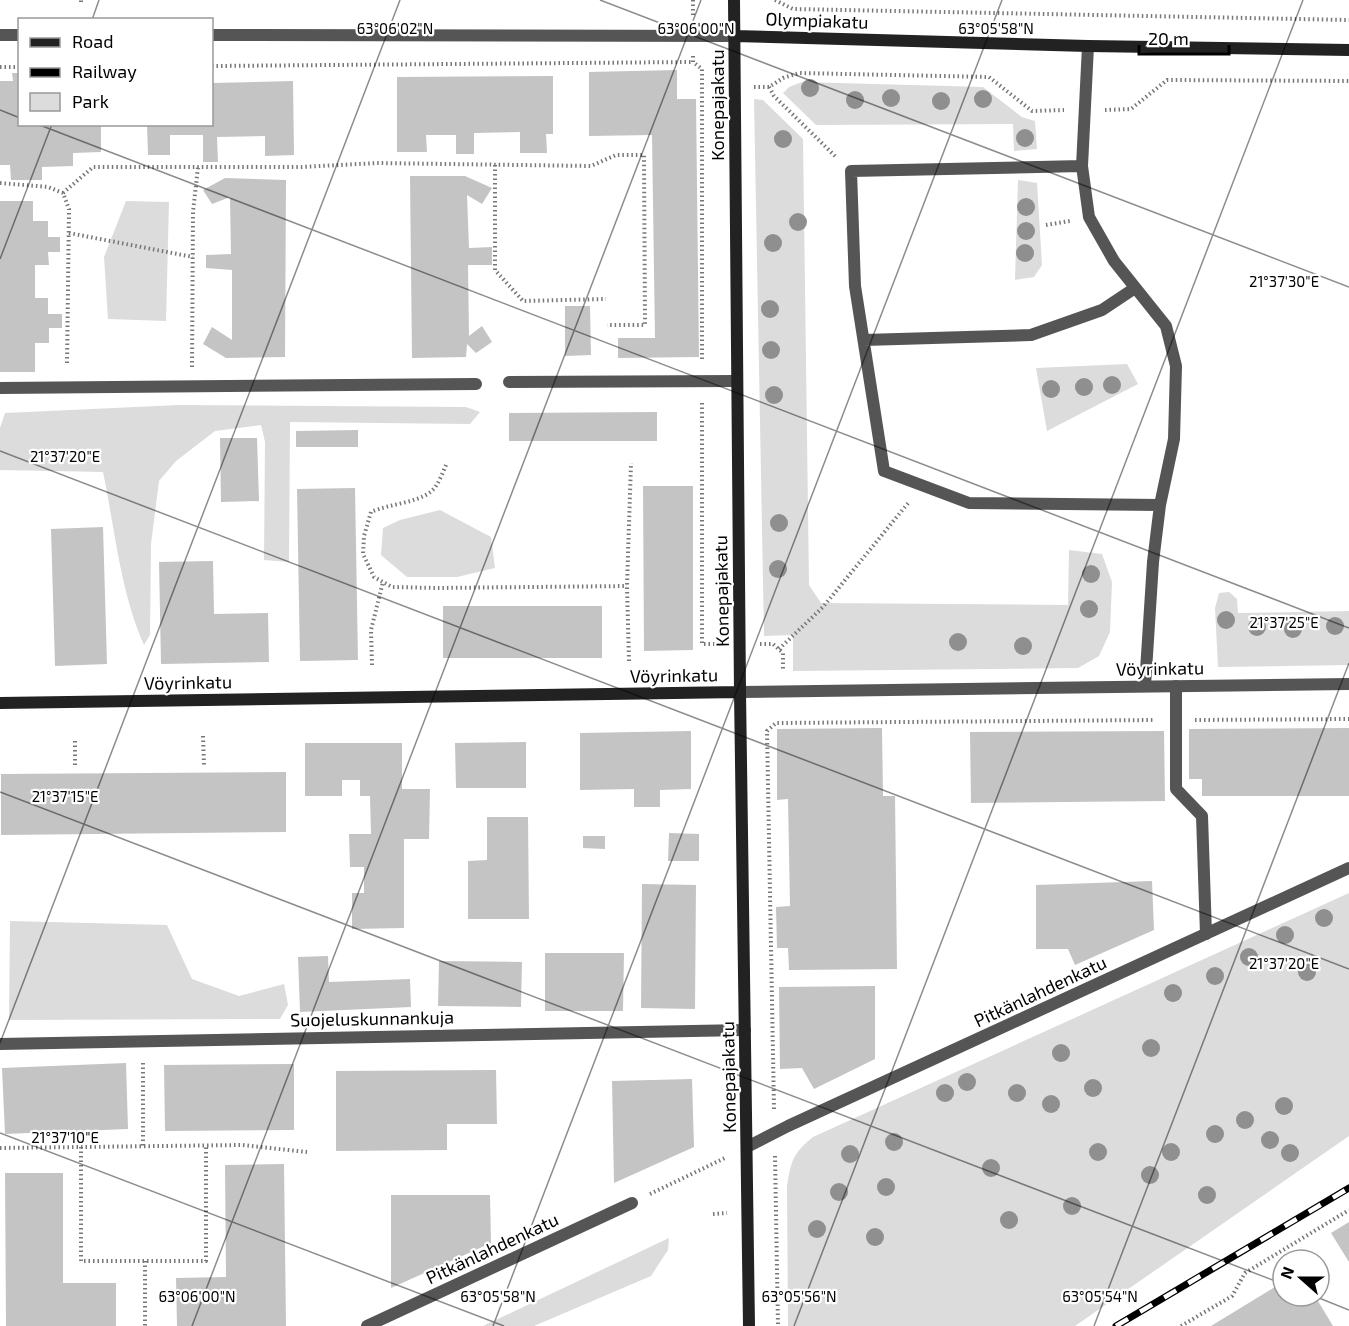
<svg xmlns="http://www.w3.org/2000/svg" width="1349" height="1326" font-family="'Exo 2',sans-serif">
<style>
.green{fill:#dcdcdc}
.building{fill:#c4c4c4}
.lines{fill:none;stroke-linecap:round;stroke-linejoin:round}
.path{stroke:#777;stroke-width:4;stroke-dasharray:1.5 3;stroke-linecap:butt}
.lane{stroke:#555;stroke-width:12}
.street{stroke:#555;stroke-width:12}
.secondary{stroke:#222;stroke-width:12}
.rail-casing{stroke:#000;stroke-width:7}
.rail{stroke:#fff;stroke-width:4.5;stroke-dasharray:14;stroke-linecap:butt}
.tree{fill:#8f8f8f}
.ticks{fill:none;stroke:#000;stroke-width:1.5;stroke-opacity:0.45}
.labels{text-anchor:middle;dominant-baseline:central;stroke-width:4.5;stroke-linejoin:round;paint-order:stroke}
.street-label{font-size:18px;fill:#000;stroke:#fff}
.ticks-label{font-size:15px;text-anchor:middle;fill:#000;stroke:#fff;stroke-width:4.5;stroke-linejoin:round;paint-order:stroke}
</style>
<rect width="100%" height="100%" fill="#fff"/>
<path class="green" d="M802 82 983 87 1022 117 1035 121 1037 149 1014 151 1013 124 816 125 783 93 789 87Z
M754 99 763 100 803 139 809 585 821 603 1068 605 1069 550 1102 554 1112 582 1110 632 1099 656 1078 668 793 671V635L764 636Z
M1018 180 1037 183 1042 265 1034 277 1015 280Z
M126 201 169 202 166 321 108 319 104 257Z
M1127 364 1138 384 1047 431 1036 368Z
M179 405 466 407 480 412 470 424 290 422 289 562 264 560 265 442 261 425 215 431 176 461 159 481 151 544 150 635 144 645C120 591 115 529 103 472L0 470V428L5 413Z
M440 510 491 537 495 568 457 577H407L381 555 383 528 400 520Z
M1229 592 1237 599 1238 613 1349 611V665L1218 667 1215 608 1219 593Z
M1349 893V1136L1075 1326H788L787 1186C791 1161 793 1153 813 1137Z
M10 921 167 925 192 979 239 996 284 984 288 1005 280 1019 9 1020Z
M669 1238 668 1250 651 1276 534 1326H483Z"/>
<path class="building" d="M677 70V99H696L699 357 618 358V338H655L652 135 589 136V72Z
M12 73H20V124H101V152L73 153V166L42 167V180H11L10 165H0V81H13Z
M553 76V134H546L547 153H520V132L474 133V154H456V135H426L427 152H397V77Z
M293 81 294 155 265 156V136L217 137 218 162H203V135H170V155H148L147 124H212V83Z
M410 176H465L492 188 482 204 467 195 469 248 492 247V265H468L469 336 482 326 492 342 476 353 467 344 466 357 412 358Z
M225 178 286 180 285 357 226 358 203 344 212 327 232 340V270L206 268V255L231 254 230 197 212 204 203 190Z
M0 201H33V221H48V237H60V252H48L49 265H35V298H48V314H62V328H49V343H35V372H0Z
M565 306H590L591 355 565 356Z
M657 412V441H509V413Z
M358 430V447H296V431Z
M220 438H257L259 501 221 502Z
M643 486H693V650L644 651Z
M355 488 358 660 300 661 297 489Z
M103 527 107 664 55 666 51 529Z
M213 561 214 614 268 613 269 662 161 664 159 562Z
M443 606H602V658H443Z
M882 728 883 796H895L897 969 789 970 788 948H777L776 907 790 906 788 799 777 800V729Z
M1349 728V796H1202V779H1189V729Z
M691 731V789L660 790V807H634V789L580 790V733Z
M1164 731 1165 801 971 803 970 732Z
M526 742V788H456L455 743Z
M305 743H402V789H430L429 839H404V928L352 929V893H364V867H350L349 834H371L370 796H360V780H342V796H305Z
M286 772V832L1 835V774Z
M487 817H528L529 919H468V861L487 860Z
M669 833 699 834V861H668Z
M583 836H605V849L583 848Z
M1152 881 1154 930 1075 965 1068 949H1036V885Z
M642 884 696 885 695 1009 641 1008Z
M545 953H624L623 1011H545Z
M328 956 329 982 410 979 411 1007 300 1012 298 957Z
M439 961 522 962 521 1007 438 1006Z
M875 986V1059L814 1089 802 1068 780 1069 779 987Z
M126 1063 128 1129 5 1134 2 1068Z
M294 1064V1130L165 1131 164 1065Z
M496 1070 497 1124H447V1150L336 1151V1071Z
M692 1079 694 1147 614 1183 612 1081Z
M284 1164 286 1326H177L176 1278 226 1277 225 1165Z
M5 1173H63V1283H116V1326H6Z
M391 1195H490L491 1243 391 1288Z
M1349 1222V1262L1331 1233Z
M1283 1282V1296H1315L1333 1326H1211Z"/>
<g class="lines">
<path class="path" d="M693 0V16
M775 0 793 9 1349 20
M81 2V0
M693 56V62L702 69V359
M212 66 693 62
M0 67H20
M754 87H769L783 78 799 73 989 77 1032 111 1064 110
M769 87 774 96 837 158
M1105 110 1131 109 1167 80 1349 81
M495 165V270L523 301 606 299
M0 183 48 187 63 193 69 209 67 366
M63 193 93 167H302L377 163 591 166 616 155H644L645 325H607
M1046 225 1070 221
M69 233 193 257
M192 367 193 212 198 167
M702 403V644H720
M446 465C443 472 440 480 436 486 425 503 390 503 371 512L364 536 363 554 374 577 392 587 436 588 627 586
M760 644H773L783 653V671
M779 649 823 607 909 502
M629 661 627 586 631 463
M372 665 371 630 383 582
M1195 720 1349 719
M203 736 204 766
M75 765V738
M143 1063V1146
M774 1109 767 731 776 723 1155 720
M81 1147V1261H206V1146
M0 1148 242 1145 307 1152
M775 1156 778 1326
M650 1194 727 1157
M713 1214 727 1213
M145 1261V1326
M1181 1326 1232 1296 1245 1273 1349 1210"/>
<path class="lane" d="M1088 46 1082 166 1089 217 1114 261 1166 326 1176 366 1174 439 1160 505 1153 562 1145 686
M1082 166 851 171 855 286 884 471 969 503 1160 505
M864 340 1031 335 1102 310 1135 288
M509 382 737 381
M0 388 476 384
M1176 686V789L1202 816 1206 934
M0 1044 745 1030"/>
<path class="street" d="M0 35H20
M212 35 734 36
M740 692 1349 684
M747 1147 788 1126 1349 868
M367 1326 632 1203"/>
<path class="secondary" d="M734 0 740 692 749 1326
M734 36 1088 46 1349 50
M0 703 740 692"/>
<g class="rail-casing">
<path id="rail" d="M1116 1326 1349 1188"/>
</g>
<use href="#rail" class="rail"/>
</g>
<g class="tree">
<circle cx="810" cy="88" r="9"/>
<circle cx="891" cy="98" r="9"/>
<circle cx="983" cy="99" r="9"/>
<circle cx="855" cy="100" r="9"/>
<circle cx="941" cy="101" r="9"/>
<circle cx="1025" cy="138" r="9"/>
<circle cx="783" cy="139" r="9"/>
<circle cx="1026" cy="207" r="9"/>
<circle cx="798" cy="222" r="9"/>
<circle cx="1026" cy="231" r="9"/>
<circle cx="773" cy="243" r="9"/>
<circle cx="1025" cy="253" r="9"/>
<circle cx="770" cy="309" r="9"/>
<circle cx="771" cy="350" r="9"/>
<circle cx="1112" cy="385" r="9"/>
<circle cx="1084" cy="387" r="9"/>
<circle cx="1051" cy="389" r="9"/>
<circle cx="774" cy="395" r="9"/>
<circle cx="779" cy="523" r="9"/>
<circle cx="778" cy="569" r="9"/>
<circle cx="1091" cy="574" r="9"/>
<circle cx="1089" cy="609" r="9"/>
<circle cx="1226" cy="620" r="9"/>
<circle cx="1335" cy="626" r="9"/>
<circle cx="1257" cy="627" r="9"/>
<circle cx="1293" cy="629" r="9"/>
<circle cx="958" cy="642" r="9"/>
<circle cx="1023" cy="646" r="9"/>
<circle cx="1324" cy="918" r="9"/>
<circle cx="1285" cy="935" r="9"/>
<circle cx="1249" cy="957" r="9"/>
<circle cx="1307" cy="972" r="9"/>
<circle cx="1215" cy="976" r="9"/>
<circle cx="1173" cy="993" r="9"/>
<circle cx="1151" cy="1048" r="9"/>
<circle cx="1061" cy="1053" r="9"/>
<circle cx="967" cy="1082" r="9"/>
<circle cx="1093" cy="1088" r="9"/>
<circle cx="945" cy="1093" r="9"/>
<circle cx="1017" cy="1093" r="9"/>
<circle cx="1051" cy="1104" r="9"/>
<circle cx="1284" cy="1106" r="9"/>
<circle cx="1245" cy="1120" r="9"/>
<circle cx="1215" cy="1134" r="9"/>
<circle cx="1270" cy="1140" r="9"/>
<circle cx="894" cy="1142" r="9"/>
<circle cx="1098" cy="1152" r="9"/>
<circle cx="1171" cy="1152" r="9"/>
<circle cx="1290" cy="1153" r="9"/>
<circle cx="850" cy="1154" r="9"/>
<circle cx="991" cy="1168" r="9"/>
<circle cx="1150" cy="1175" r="9"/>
<circle cx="886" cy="1187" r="9"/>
<circle cx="839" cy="1192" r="9"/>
<circle cx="1207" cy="1195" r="9"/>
<circle cx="1072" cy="1206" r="9"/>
<circle cx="1009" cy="1220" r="9"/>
<circle cx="817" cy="1229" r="9"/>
<circle cx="875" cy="1237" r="9"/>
</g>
<path class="ticks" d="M600 0 1349 287M92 20 99 0M0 110 20 118M37 124 1349 628M0 259 52 124M0 451 1349 969M0 792 1283 1284M0 1043 400 0M0 1133 504 1326M1314 1296 1349 1310M192 1326 701 0M493 1326 1002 0M794 1326 1303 0M1094 1326 1349 663"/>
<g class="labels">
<g class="street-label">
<text transform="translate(817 20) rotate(2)">Olympiakatu</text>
<text transform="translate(717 105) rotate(-90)">Konepajakatu</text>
<text transform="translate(721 591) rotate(-91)">Konepajakatu</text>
<text transform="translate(1160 668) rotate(-1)">Vöyrinkatu</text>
<text transform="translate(674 675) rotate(-1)">Vöyrinkatu</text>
<text transform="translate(188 682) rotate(-1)">Vöyrinkatu</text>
<text transform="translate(1040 991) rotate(-25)">Pitkänlahdenkatu</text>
<text transform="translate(372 1018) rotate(-1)">Suojeluskunnankuja</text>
<text transform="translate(728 1077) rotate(-91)">Konepajakatu</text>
<text transform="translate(492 1248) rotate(-25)">Pitkänlahdenkatu</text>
</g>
</g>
<g class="ticks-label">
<text x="395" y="34">63°06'02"N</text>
<text x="696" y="34">63°06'00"N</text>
<text x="996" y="34">63°05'58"N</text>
<text x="1284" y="287">21°37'30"E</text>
<text x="65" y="462">21°37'20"E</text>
<text x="1284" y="628">21°37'25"E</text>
<text x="65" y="802">21°37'15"E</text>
<text x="1284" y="969">21°37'20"E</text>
<text x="65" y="1143">21°37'10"E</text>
<text x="197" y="1302">63°06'00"N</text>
<text x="498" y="1302">63°05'58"N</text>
<text x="799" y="1302">63°05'56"N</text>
<text x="1100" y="1302">63°05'54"N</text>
</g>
<rect x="18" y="18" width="195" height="108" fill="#ffffff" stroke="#999999" stroke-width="1.5"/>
<rect x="30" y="38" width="30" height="9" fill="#222222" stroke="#999999" stroke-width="1.5"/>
<text x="72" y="48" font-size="18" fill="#000000">Road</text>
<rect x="30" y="68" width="30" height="9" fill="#000000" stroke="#999999" stroke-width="1.5"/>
<text x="72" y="78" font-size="18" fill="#000000">Railway</text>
<rect x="30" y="93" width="30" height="18" fill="#dcdcdc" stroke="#999999" stroke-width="1.5"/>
<text x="72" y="108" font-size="18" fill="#000000">Park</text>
<g transform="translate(1301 1278) rotate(291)"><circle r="28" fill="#ffffff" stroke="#999999" stroke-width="1.5"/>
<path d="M0-4.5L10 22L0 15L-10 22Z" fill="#000000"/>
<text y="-9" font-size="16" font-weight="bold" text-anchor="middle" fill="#000000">N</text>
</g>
<path d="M1139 45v9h90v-9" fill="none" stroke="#000000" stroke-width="3"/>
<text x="1148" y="45" font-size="18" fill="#000000" stroke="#ffffff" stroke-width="4.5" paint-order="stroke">20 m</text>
</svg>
